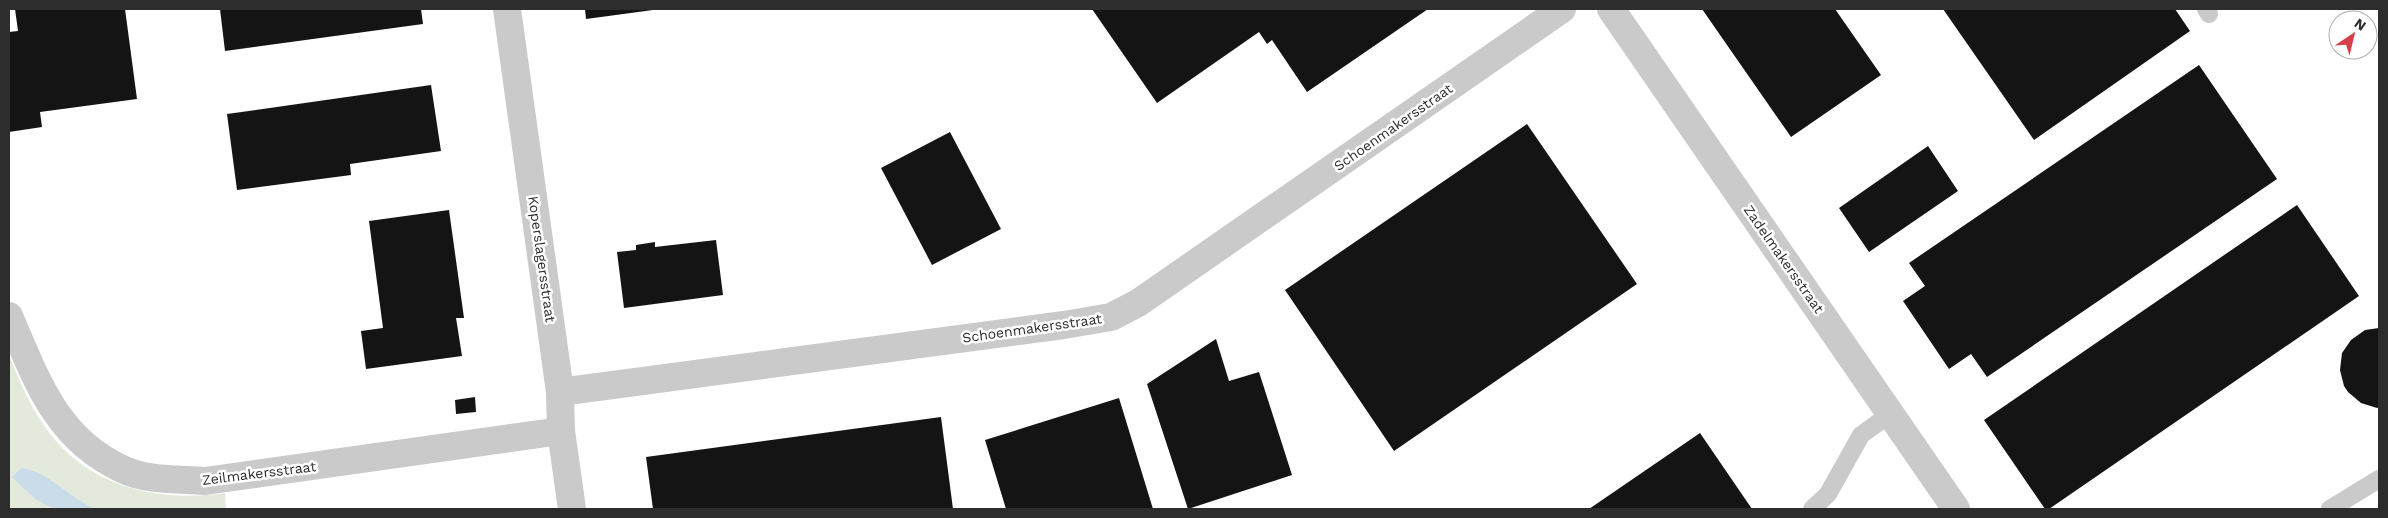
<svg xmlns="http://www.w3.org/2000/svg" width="2388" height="518" font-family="'Work Sans',sans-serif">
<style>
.green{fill:#e3eadc}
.water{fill:#cadce8}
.building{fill:#141414}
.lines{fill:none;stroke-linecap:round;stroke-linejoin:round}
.lane{stroke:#cacaca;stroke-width:18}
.street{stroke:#cacaca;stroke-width:28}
.labels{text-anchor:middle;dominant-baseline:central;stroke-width:5;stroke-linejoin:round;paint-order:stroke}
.street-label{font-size:14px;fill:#2d2d2d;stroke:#fff}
</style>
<rect width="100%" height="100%" fill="#fff"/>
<path class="green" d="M9 356C19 379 29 404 43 424 84 486 155 503 225 493L226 509H97C71 500 47 469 21 468L13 477 36 500 54 509H9Z"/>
<path class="water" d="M21 468C47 469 71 500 97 509H54L36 500 12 477Z"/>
<path class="building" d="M15 9H125L137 99 40 112 42 127 9 132V32L18 31Z
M220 9H421L423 24 225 51Z
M585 9H653V10L586 19Z
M1092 9H1428L1307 92 1272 40 1267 44 1259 32 1157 103Z
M1702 9H1835L1881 75 1791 137Z
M1943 9H2175L2190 31 2034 140Z
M2199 65 2277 179 1987 377 1971 354 1949 369 1903 301 1925 286 1909 263Z
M431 85 441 151 350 164 351 175 237 190 227 114Z
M1527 124 1637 284 1394 451 1285 290Z
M950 132 1001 229 932 265 881 168Z
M1928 146 1958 191 1869 252 1839 208Z
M2297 205 2359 296 2049 509H2045L1984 420Z
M449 210 464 318H456L462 356 366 369 361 331 383 328 369 221Z
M716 240 723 295 624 308 617 252 636 250V245L655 242V247Z
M2379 328V407L2377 408 2361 403 2348 392 2344 386 2340 370 2342 353 2351 340 2365 330Z
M1216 339 1229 381 1259 372 1292 475 1188 509 1147 384Z
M475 397 476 412 456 414 455 400Z
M1119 398 1153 509H1006L985 440Z
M941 417 953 509H653L646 457Z
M1700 433 1752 509H1589Z"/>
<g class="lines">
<path class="lane" d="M2206 9 2209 14
M1812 509 1828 494 1861 435 1890 414
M2330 509 2379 479"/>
<path class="street" d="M507 9 560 392 561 431 572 509
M1611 9 1956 509
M9 316C36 378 55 438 122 469 147 481 179 479 205 481L561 431
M560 392 1064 325 1111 317 1138 303 1562 9"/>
</g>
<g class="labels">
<g class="street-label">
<text transform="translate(1393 127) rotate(-35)">Schoenmakersstraat</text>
<text transform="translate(542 259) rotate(82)">Koperslagersstraat</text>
<text transform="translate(1784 259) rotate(55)">Zadelmakersstraat</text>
<text transform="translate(1032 328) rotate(-8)">Schoenmakersstraat</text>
<text transform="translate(259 473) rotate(-7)">Zeilmakersstraat</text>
</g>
</g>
<rect width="2388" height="518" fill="none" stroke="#2d2d2d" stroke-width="20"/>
<g transform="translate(2353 35) rotate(35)"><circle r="24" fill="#ffffff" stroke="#ababab"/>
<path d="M0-4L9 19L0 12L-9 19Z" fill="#d63e49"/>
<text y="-8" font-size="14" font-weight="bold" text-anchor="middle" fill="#2d2d2d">N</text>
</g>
</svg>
